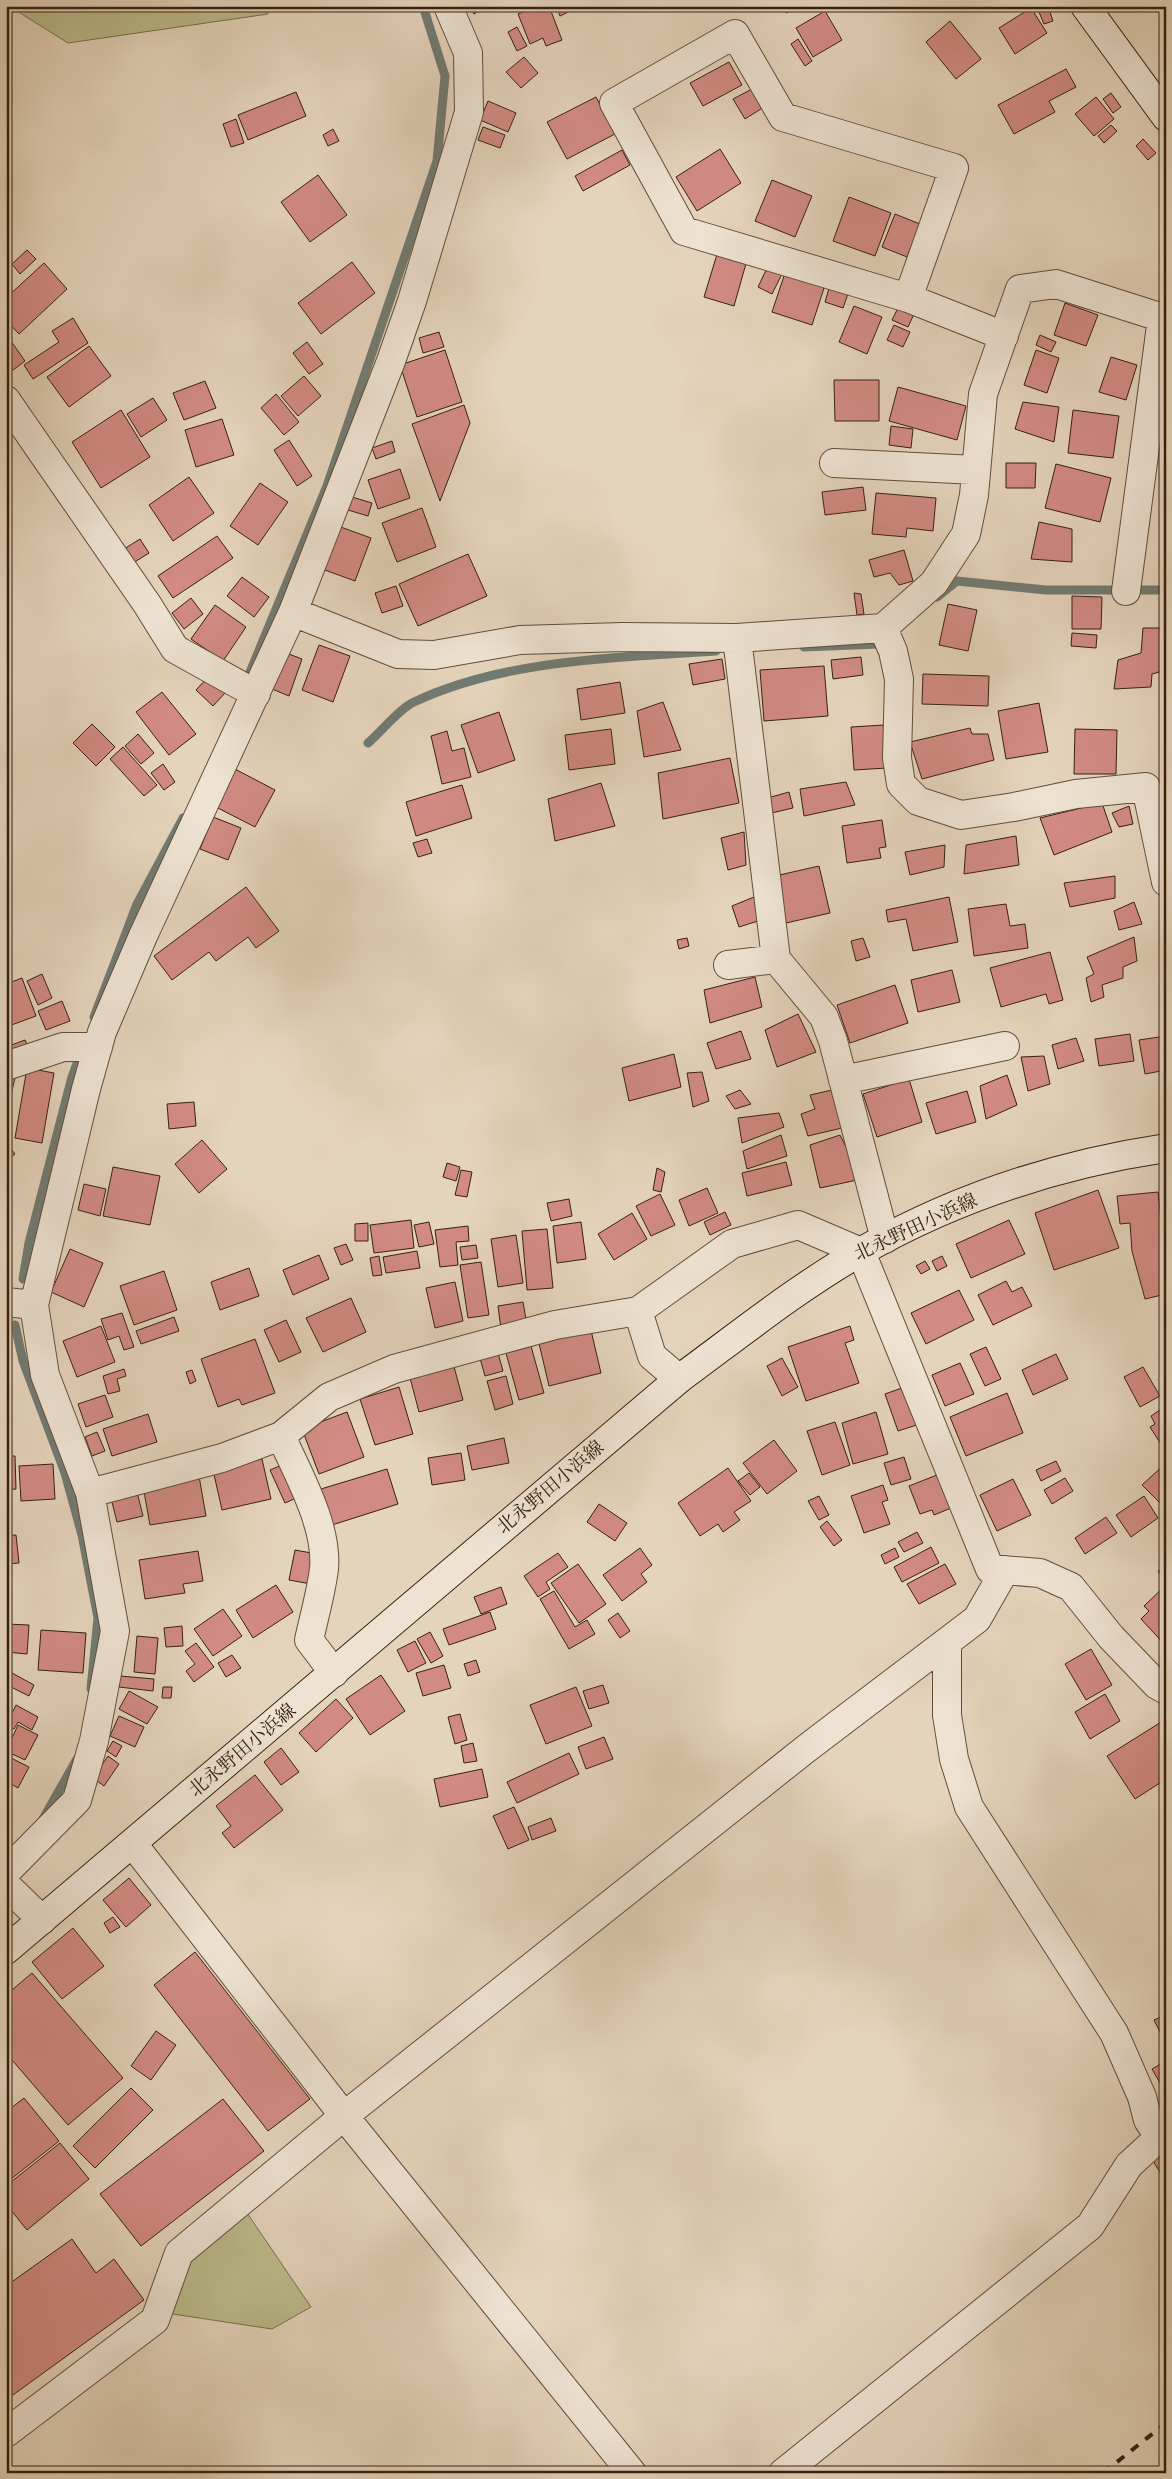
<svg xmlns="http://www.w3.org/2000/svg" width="1172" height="2479" font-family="Vollkorn,'Noto Serif JP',serif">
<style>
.green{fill:#bbbb8c;stroke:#796e4d}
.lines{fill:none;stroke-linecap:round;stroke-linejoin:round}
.stream{stroke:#717b73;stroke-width:9}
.building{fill:#d28b84;stroke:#37200e}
.street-casing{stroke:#624d3a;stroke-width:30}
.secondary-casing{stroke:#37200e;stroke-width:30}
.street{stroke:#eee3d3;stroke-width:28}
.secondary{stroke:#eee3d3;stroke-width:28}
.rail{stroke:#37200e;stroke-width:4;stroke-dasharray:9 9;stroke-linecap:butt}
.labels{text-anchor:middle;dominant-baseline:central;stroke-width:4;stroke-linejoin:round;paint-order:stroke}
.street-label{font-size:19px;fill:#37200e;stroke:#eee3d3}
</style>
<rect width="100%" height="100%" fill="#e5d4bc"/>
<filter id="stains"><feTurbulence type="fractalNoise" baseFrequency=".004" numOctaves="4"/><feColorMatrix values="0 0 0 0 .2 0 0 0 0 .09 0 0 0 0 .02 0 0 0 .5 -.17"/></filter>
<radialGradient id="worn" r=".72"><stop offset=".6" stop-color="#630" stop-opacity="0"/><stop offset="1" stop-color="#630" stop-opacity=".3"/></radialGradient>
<path class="green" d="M9 6H264L268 14 68 43Z
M247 2213 311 2307 272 2329 166 2313 190 2257Z"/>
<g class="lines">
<path class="stream" d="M937 597 957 581 1046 590H1166
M804 647 879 644 884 640
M246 682 327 486 437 161 445 76 423 6
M368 743C381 732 399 709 414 702 505 659 616 658 716 651
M94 1017 137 904 183 818
M23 1279 29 1243 72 1077 79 1058
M15 1325 23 1361 65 1473 82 1535 98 1618 91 1689
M43 1819 77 1759"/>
</g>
<path class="building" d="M469 6H487L474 14Z
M537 6H549L562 40 546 46 543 38 530 44 518 14Z
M556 6H581L560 16Z
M783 6H801L786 13Z
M1031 8 1047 33 1015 54 999 28Z
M1049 9 1053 21 1044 24 1039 12Z
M825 11 842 40 813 57 796 28Z
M950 21 981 59 956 79 926 42Z
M517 27 527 46 517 51 508 32Z
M798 39 812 61 805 66 791 44Z
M524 57 538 73 521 88 506 72Z
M729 62 742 85 703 106 690 83Z
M1066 69 1076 87 1049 101 1055 112 1014 134 998 105Z
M754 88 764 107 745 119 733 99Z
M296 92 306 116 248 140 238 115Z
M1111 93 1121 107 1113 113 1103 99Z
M596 97 615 134 567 159 547 122Z
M1096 97 1114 119 1094 136 1075 114Z
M488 101 516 113 508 132 480 120Z
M236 119 244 143 231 147 223 124Z
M1111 125 1117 131 1104 143 1098 136Z
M483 127 505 135 500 148 478 140Z
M333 129 339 141 328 146 323 135Z
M1143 139 1156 153 1148 160 1136 146Z
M720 149 741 183 697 211 676 177Z
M622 150 630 165 583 191 575 176Z
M318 175 347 215 310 242 281 202Z
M772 180 812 196 795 237 755 221Z
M849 197 891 213 875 256 833 241Z
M895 214 920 224 907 257 882 247Z
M27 250 36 259 20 274 12 264Z
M718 251 747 260 734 306 704 297Z
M352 262 375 293 321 334 298 303Z
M44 263 67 289 19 334 6 320V298Z
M768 266 782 274 772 294 758 287Z
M785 273 825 285 812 325 772 312Z
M830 285 849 291 843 308 825 302Z
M1065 303 1098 315 1086 346 1054 335Z
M854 306 882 317 867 354 839 342Z
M898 308 914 314 908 327 892 320Z
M73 318 88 343 33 379 24 365 59 342 52 331Z
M894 325 910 332 903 347 887 340Z
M439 332 444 347 423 353 419 338Z
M6 334 25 361 9 373 6 369Z
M1040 335 1056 342 1051 352 1036 345Z
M307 342 323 364 309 374 293 353Z
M89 346 111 376 69 407 47 377Z
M445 350 462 402 417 417 400 365Z
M1036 350 1059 358 1047 393 1024 385Z
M1111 357 1137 365 1126 400 1099 392Z
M304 376 321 396 298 416 281 396Z
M834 380H879V421H835Z
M205 381 216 408 184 420 173 393Z
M898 387 966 406 957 440 889 421Z
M276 394 299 422 284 435 261 408Z
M153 398 167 420 141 437 127 414Z
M1023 402 1059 407 1054 442 1015 429Z
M464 405 470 423 440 501 412 424Z
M121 410 150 457 101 488 72 442Z
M1073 410 1119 416 1113 458 1068 453Z
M222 419 234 455 196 467 185 430Z
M891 426 913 429 911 448 889 445Z
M289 440 312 476 297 486 274 450Z
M392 441 395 452 376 459 372 448Z
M1006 463H1036L1035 488H1006Z
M1056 464 1111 478 1100 522 1045 508Z
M400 469 410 498 378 509 368 480Z
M189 477 214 513 173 541 149 505Z
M260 483 288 502 258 545 230 526Z
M863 487 866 510 825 515 822 492Z
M876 493 936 498 933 531 907 528 906 537 872 534Z
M352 497 372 503 368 516 348 510Z
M422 508 436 547 397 562 382 523Z
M1039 522 1072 529V562L1031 559Z
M338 526 371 538 355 581 322 569Z
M217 536 233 558 173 598 158 576Z
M140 539 149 553 133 563 124 549Z
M904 550 913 581 899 585 890 573 874 577 869 560Z
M468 554 487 596 418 626 399 584Z
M242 577 269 597 254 617 227 596Z
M396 586 403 606 382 613 375 593Z
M854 593 861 594 864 614 857 615Z
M1072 596 1102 597 1101 629H1072Z
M191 598 203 614 184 629 172 613Z
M948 604 977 610 968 651 939 645Z
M215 605 246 627 223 661 191 639Z
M1143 628H1166V670L1152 674 1151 687 1114 689 1118 660 1141 653Z
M1072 633 1097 635 1096 648 1071 646Z
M319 645 350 656 333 702 302 690Z
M286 653 302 659 289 696 272 689Z
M861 657 863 675 833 679 831 660Z
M722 659 725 679 693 685 689 664Z
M824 666 828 716 764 721 760 670Z
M923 674 989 676 988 706 922 704Z
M208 677 225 693 213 706 196 690Z
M620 682 625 713 581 720 577 689Z
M162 692 196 734 169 755 136 712Z
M663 702 681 750 644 757 637 711Z
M1039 703 1048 752 1006 759 998 711Z
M499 712 515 760 478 773 461 725Z
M92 724 115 747 96 766 73 743Z
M884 725 887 768 854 770 851 727Z
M970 728 972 734H988L994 760 922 779 910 742Z
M611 729 615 764 569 770 565 735Z
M1075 729 1117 730 1116 774H1074Z
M447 731 452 751 464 748 471 777 442 784 431 736Z
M138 734 154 753 141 764 125 746Z
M123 747 157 785 144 796 110 759Z
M730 758 739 803 663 819 658 773Z
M163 764 175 782 164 790 151 773Z
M233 768 275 790 255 827 214 806Z
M846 782 855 805 804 816 800 789Z
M601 783 615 826 555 841 548 799Z
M462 785 472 818 416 836 406 802Z
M789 792 793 808 767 814 764 799Z
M1102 803 1112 832 1054 855 1040 818Z
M1129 806 1133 824 1119 827 1112 813Z
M213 817 241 828 228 860 200 849Z
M882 820 886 847 879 848 881 858 847 863 842 826Z
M744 832 746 865 728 870 721 838Z
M1016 836 1019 865 964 874 966 845Z
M427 839 432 853 418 857 413 843Z
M945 845 944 867 910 875 905 852Z
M819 866 830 913 786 923 775 876Z
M1115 876V898L1070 907 1064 883Z
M246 887 279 931 256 948 248 937 216 961 209 952 172 980 154 956Z
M754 897 758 921 739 927 732 906Z
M949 897 958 942 913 951 906 919 888 922 886 910Z
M1134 902 1142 924 1119 930 1114 911Z
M1006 904 1010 926 1025 924 1028 948 974 956 968 909Z
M1134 937 1137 961 1123 967V978L1102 985 1104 997 1091 1002 1086 978 1094 974 1087 957Z
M687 938 689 946 679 949 677 940Z
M863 938 870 957 856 961 851 941Z
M1050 952 1063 1000 1049 1004 1046 994 1001 1007 990 968Z
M952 970 960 1002 918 1012 911 980Z
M42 974 52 998 38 1005 27 981Z
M755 977 762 1007 710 1023 704 990Z
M22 978 36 1016 6 1027V984Z
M895 985 908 1023 850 1043 837 1005Z
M62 1001 70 1021 46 1030 38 1011Z
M798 1014 816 1052 777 1067 765 1030Z
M741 1031 751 1059 716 1069 707 1043Z
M1130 1034 1134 1061 1099 1066 1095 1039Z
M1166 1036V1070L1145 1074 1139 1040Z
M1076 1038 1084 1061 1058 1069 1052 1045Z
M25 1040 29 1048 6 1057V1047Z
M674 1054 681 1087 629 1101 622 1068Z
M1044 1056 1050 1084 1028 1091 1021 1057Z
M27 1068 54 1073 42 1143 15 1138Z
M702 1072 709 1101 693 1107 687 1073Z
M1007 1075 1017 1105 986 1119 980 1086Z
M6 1076 15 1078 9 1103H6Z
M909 1079 922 1122 877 1137 863 1094Z
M740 1090 751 1104 735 1109 726 1096Z
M832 1090 842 1128 808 1136 801 1114 815 1109 810 1095Z
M967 1091 976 1122 936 1134 926 1103Z
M194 1102 196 1126 169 1129 167 1104Z
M779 1113 784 1127 742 1143 738 1118Z
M781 1135 787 1156 747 1169 743 1151Z
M840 1135 862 1179 820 1188 810 1145Z
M202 1140 227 1169 199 1193 175 1164Z
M6 1142 15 1154 6 1161Z
M786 1162 792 1185 747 1196 742 1173Z
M447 1163 460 1167 456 1181 443 1177Z
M113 1167 160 1176 150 1225 103 1216Z
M657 1168 665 1172 661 1192 653 1190Z
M461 1170 472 1172 467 1197 455 1195Z
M84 1184 106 1189 100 1216 78 1210Z
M707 1188 718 1213 689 1226 679 1200Z
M1098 1190 1119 1248 1054 1270 1035 1213Z
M1158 1192 1161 1219 1166 1220V1294L1145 1299 1132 1251 1130 1223 1120 1224 1117 1196Z
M660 1194 675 1225 651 1236 636 1206Z
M569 1199 572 1216 551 1221 547 1203Z
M725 1212 731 1225 710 1235 704 1222Z
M632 1213 647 1239 614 1260 598 1234Z
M411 1220 414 1248 374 1253 370 1225Z
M1009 1220 1025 1254 971 1278 956 1244Z
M429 1222 434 1244 419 1247 414 1225Z
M581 1222 586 1259 557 1263 553 1226Z
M368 1223V1241H355V1224Z
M468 1226 469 1241 456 1242 458 1265 440 1267 435 1230Z
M547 1229 553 1288 527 1290 522 1231Z
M516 1235 523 1283 498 1287 491 1239Z
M346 1244 353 1260 341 1265 334 1248Z
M476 1245 478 1258 462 1260 460 1247Z
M70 1249 103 1263 84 1307 51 1292Z
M417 1251 420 1268 386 1273 383 1257Z
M319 1255 329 1279 293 1295 283 1270Z
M379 1256 382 1275 373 1276 370 1258Z
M942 1256 947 1266 937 1271 932 1261Z
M925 1261 930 1269 921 1274 916 1266Z
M481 1262 489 1315 468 1318 460 1265Z
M249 1268 259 1296 220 1310 211 1282Z
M164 1271 177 1310 134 1325 120 1286Z
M1006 1281 1012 1292 1022 1287 1032 1306 993 1325 978 1295Z
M455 1282 463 1321 435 1328 426 1288Z
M959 1290 974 1320 926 1344 911 1313Z
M351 1298 366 1332 323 1352 306 1318Z
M523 1302 527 1325 501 1329 498 1306Z
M122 1313 134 1347 124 1350 119 1336 108 1340 101 1319Z
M174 1317 179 1331 141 1344 136 1331Z
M286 1320 301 1352 279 1362 264 1330Z
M101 1326 115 1362 77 1377 63 1341Z
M590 1326 601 1373 549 1386 538 1339Z
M850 1326 854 1340 845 1343 859 1383 806 1401 788 1347Z
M255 1339 275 1393 242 1405 239 1399 218 1407 201 1359Z
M529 1339 544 1393 519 1400 504 1346Z
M496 1346 503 1371 485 1376 478 1351Z
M986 1347 1001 1379 985 1386 970 1354Z
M1056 1354 1068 1379 1033 1395 1022 1370Z
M782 1358 798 1387 782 1396 767 1366Z
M453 1363 463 1400 419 1412 409 1374Z
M960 1363 974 1394 945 1406 932 1375Z
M1143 1367 1160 1396 1140 1407 1124 1377Z
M124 1369 126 1376 117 1379 120 1391 108 1394 103 1376Z
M192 1370 196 1381 190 1384 186 1372Z
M506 1376 513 1404 495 1410 487 1381Z
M913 1384 926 1422 898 1431 885 1394Z
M399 1387 413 1434 375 1445 360 1399Z
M1007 1393 1023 1433 966 1456 950 1417Z
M105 1395 113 1417 86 1427 78 1404Z
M1166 1406V1452L1150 1427 1155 1424 1151 1416Z
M347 1412 364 1457 319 1474 302 1429Z
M876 1412 888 1454 853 1464 842 1423Z
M148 1414 157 1442 112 1456 103 1429Z
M835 1422 850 1465 822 1475 807 1431Z
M97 1432 105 1451 92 1456 85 1437Z
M504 1438 509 1463 472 1470 467 1446Z
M774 1440 797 1471 767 1494 743 1463Z
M461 1453 465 1480 432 1485 428 1458Z
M6 1456H15L16 1489 6 1490Z
M904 1457 911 1479 891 1485 884 1463Z
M262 1459 271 1499 222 1510 213 1470Z
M1056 1461 1061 1471 1041 1481 1036 1470Z
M289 1462 303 1495 285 1503 270 1470Z
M1166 1463V1509L1142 1485Z
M53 1464 55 1499 21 1501 19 1466Z
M728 1468 751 1501 734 1512 740 1520 723 1532 718 1524 700 1536 678 1503Z
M387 1469 398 1504 332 1525 321 1489Z
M947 1471 961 1504 934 1515 932 1510 920 1514 909 1486Z
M749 1473 760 1487 750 1495 738 1481Z
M199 1476 206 1516 150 1525 143 1486Z
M1065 1478 1073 1491 1052 1504 1044 1490Z
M1013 1479 1031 1515 997 1531 980 1495Z
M883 1485 888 1500 882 1502 890 1524 864 1533 851 1496Z
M137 1492 143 1516 117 1522 111 1498Z
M819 1496 829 1515 819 1520 808 1501Z
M1144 1496 1158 1518 1131 1537 1116 1515Z
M599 1504 627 1523 615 1541 587 1522Z
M1106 1517 1117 1533 1085 1554 1075 1538Z
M827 1521 842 1540 834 1546 820 1527Z
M917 1532 923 1543 904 1552 898 1542Z
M16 1535 19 1563 6 1564V1536Z
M931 1547 939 1563 902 1582 894 1567Z
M640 1548 652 1565 641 1574 647 1582 622 1601 603 1575Z
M895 1548 899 1557 885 1564 881 1555Z
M295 1550 317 1554 311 1584 289 1580Z
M198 1551 203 1581 183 1584 185 1593 145 1599 139 1560Z
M558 1553 568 1567 546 1582 550 1589 538 1597 524 1576Z
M578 1564 606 1604 579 1623 551 1583Z
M945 1564 956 1584 919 1604 907 1584Z
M1166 1566V1582L1158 1571Z
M276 1585 293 1612 253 1638 236 1610Z
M1166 1585V1646L1141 1619 1149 1611 1144 1606Z
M501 1587 507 1604 481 1614 474 1597Z
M554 1591 575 1627 587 1620 595 1634 569 1649 540 1599Z
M223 1609 242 1636 213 1656 194 1629Z
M490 1612 496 1629 449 1645 443 1629Z
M618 1613 630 1631 620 1638 608 1620Z
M6 1624 29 1625 27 1654 6 1652Z
M182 1626 183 1646 166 1647 164 1628Z
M41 1630 86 1633 83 1673 38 1670Z
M430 1632 443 1656 431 1663 417 1639Z
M137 1636 158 1638 155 1674 134 1672Z
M415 1641 426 1663 408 1672 397 1650Z
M196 1643 214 1667 194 1682 186 1671 195 1664 185 1651Z
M1091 1649 1112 1685 1086 1700 1065 1664Z
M232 1655 241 1668 226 1677 218 1663Z
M6 1659 10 1660 8 1671H6Z
M476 1660 480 1672 468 1676 464 1664Z
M444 1665 451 1688 423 1696 416 1673Z
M12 1673 34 1685 29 1696 7 1685Z
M381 1675 405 1711 370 1735 346 1699Z
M120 1676 154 1679 153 1691 119 1687Z
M603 1685 609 1703 589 1709 583 1691Z
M163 1687H172L171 1698H162Z
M576 1687 592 1726 546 1744 530 1705Z
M129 1691 158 1707 147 1724 119 1709Z
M1105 1694 1120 1721 1090 1739 1075 1712Z
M336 1699 353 1718 316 1752 299 1733Z
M16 1705 38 1717 32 1730 18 1722 14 1729 6 1725Z
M460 1714 467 1740 455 1744 448 1717Z
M119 1716 144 1727 135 1747 110 1736Z
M1166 1719V1779L1135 1799 1107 1756Z
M18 1725 38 1735 25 1760 6 1751Z
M604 1737 613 1759 586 1769 578 1747Z
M113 1741 122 1746 116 1757 107 1751Z
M473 1743 477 1761 464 1763 461 1746Z
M281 1748 299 1772 281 1785 264 1762Z
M569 1753 579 1774 517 1803 507 1782Z
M108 1756 119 1764 104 1786 93 1778Z
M11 1758 29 1767 18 1788 6 1781V1768Z
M482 1769 488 1797 440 1807 434 1779Z
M255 1775 283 1810 234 1848 222 1833 231 1826 216 1806Z
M514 1807 529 1840 508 1849 493 1816Z
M551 1818 556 1831 532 1840 528 1827Z
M129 1878 151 1905 126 1927 103 1900Z
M113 1917 120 1927 110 1933 104 1923Z
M73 1928 104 1966 62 1999 32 1962Z
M195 1952 310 2099 268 2131 154 1985Z
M32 1973 123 2078 68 2125 6 2053V1995Z
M1166 2015V2044L1154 2020Z
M156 2031 176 2045 151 2080 131 2066Z
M1166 2061V2093L1152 2069Z
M131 2088 153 2110 95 2168 73 2146Z
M24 2098 59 2141 6 2183V2112Z
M223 2099 264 2151 141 2246 100 2194Z
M1166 2142V2175L1163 2177 1148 2153Z
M60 2143 89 2179 27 2230 6 2204V2186Z
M72 2239 96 2273 114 2259 144 2300 6 2400V2286Z"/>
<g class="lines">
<g class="street-casing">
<path id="street" d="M908 298 954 168 783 117 735 34 614 103 684 231 908 298 1004 336
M6 400 147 604 175 649 256 694
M834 463 976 470
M1126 591 1162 318
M293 612 398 654 434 655 520 640 623 637 737 638 883 628 934 583 966 534 974 495 983 394 1020 289 1056 284 1166 319
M883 628 893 651 899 679 897 758 901 784 918 801 961 815 1014 807 1076 794 1146 787 1166 882
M737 638 776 959 824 1017 833 1041 885 1239
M728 965 776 959
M6 1066 63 1047H98
M843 1080 1005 1046
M6 1302 34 1305
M638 1311 652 1356 679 1379
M281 1436C298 1474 328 1526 324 1569 321 1593 314 1617 309 1640L334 1673
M90 1493 222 1458 281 1436 329 1397 394 1369 555 1325 638 1311 732 1244 798 1225 861 1252 990 1569 1040 1573 1071 1587 1111 1637 1157 1685 1166 1690
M947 1642V1715L954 1759 969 1807 1114 2033 1142 2097 1148 2120 1159 2137
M133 1844 344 2116 632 2473
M6 1872 77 1800 94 1741 115 1631 90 1493 45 1375 34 1305 86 1089 102 1032 143 936 293 612 391 361 412 301 469 112 468 53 448 6
M6 1885 42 1920
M6 2433 155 2320 179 2253 344 2116 807 1748 977 1619 1005 1570
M783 2473 1090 2226 1129 2165 1166 2131"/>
</g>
<g class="secondary-casing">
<path id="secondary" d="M1085 6 1166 117
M6 1950 679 1379C739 1335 797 1288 862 1251 955 1198 1060 1164 1166 1148"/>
</g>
<use href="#street" class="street"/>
<use href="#secondary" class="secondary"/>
<path class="rail" d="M1103 2473 1166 2423"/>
</g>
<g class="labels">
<g class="street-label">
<text transform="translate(916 1228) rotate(-25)">北永野田小浜線</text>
<text transform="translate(551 1488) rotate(-40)">北永野田小浜線</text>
<text transform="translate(243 1751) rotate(-40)">北永野田小浜線</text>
</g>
</g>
<rect width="1172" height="2479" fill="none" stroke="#e5d4bc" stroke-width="25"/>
<rect x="8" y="8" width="1157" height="2464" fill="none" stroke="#37200e" stroke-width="2.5"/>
<rect x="12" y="12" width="1147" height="2454" fill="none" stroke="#37200e"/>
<rect width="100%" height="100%" filter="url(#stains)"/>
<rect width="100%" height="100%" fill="url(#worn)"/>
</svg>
